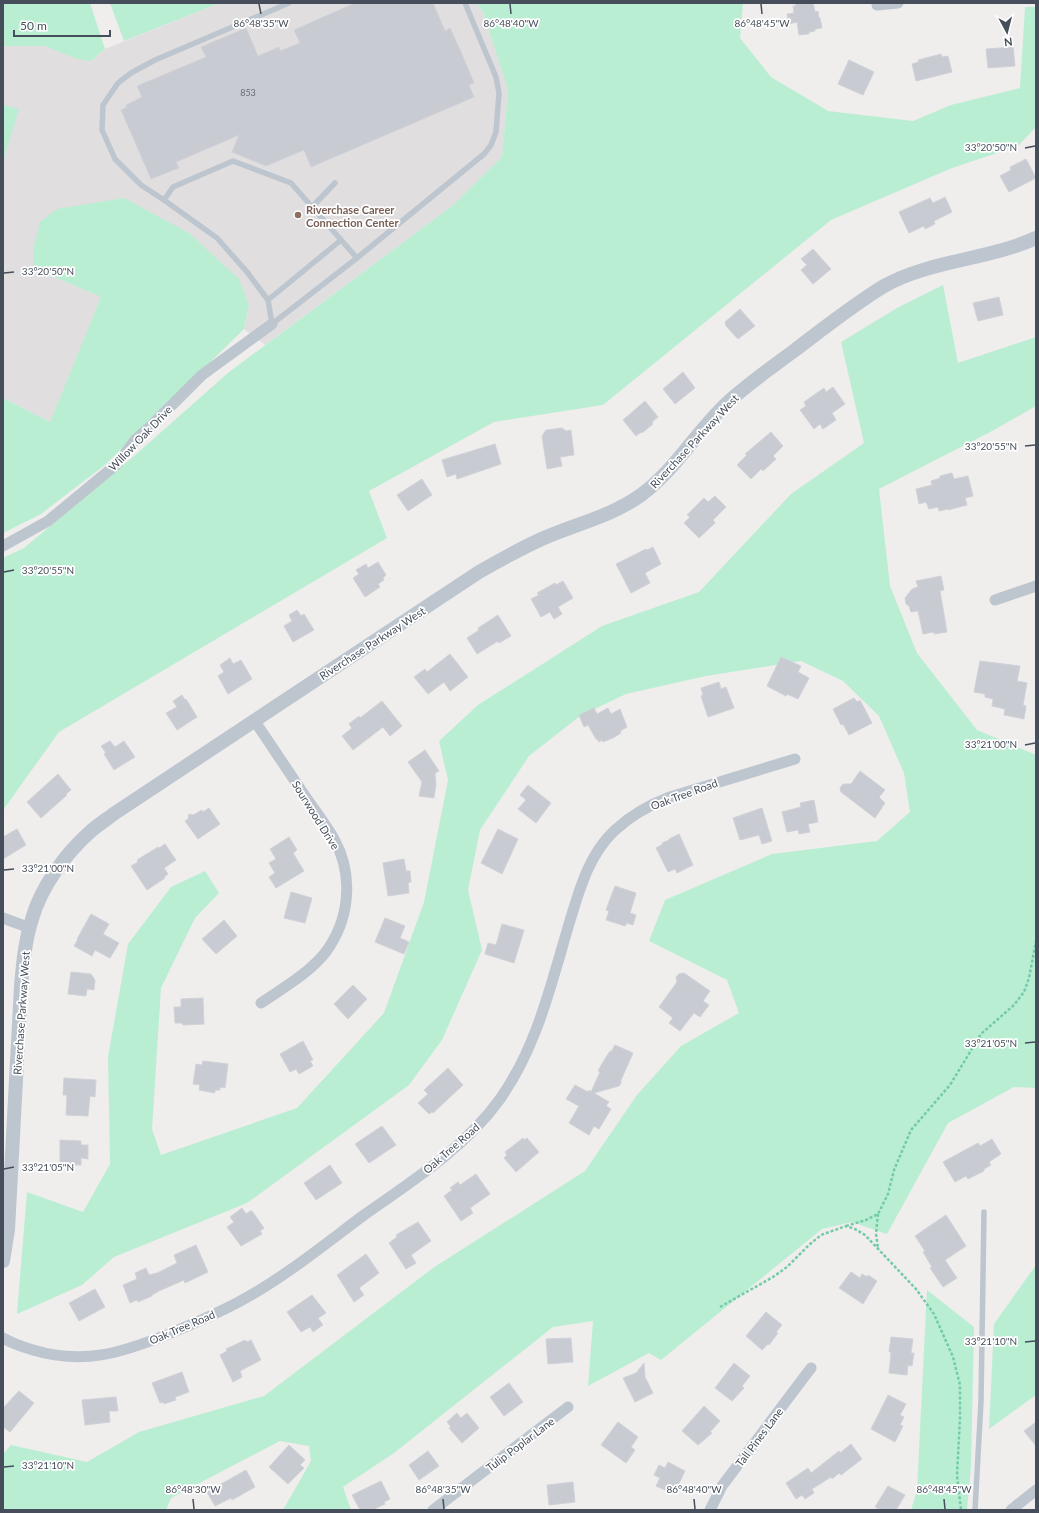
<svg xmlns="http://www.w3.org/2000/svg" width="1039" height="1513" font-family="Lato,sans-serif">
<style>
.education{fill:#e1dedf}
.green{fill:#baeed3}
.building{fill:#c9cbd3;stroke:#d1d2d8}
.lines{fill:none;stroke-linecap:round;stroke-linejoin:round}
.path{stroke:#73cba7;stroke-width:2.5;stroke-dasharray:3 2;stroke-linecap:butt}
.service{stroke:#bdc6cf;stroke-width:5.5}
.minor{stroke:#bdc6cf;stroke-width:11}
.tertiary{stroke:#bdc6cf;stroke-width:14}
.ticks{fill:none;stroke:#454e5a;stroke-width:1.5}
.education-dot{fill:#8d6e63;stroke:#fff;stroke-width:1.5}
.labels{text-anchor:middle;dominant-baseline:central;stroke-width:3.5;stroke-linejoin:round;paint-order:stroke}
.number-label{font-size:9px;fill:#666d78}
.education-label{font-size:11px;font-weight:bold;fill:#785e54;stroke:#fff;text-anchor:start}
.street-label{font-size:11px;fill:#454e5a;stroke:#fff}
.ticks-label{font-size:10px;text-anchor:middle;fill:#454e5a;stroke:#fff;stroke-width:3.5;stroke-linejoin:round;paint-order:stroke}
</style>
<rect width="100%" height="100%" fill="#f0eded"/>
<path class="education" d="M220 3H476L483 12 508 90 502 157 452 206 265 345 244 329 249 305 33 268 102 297 50 422 3 398V46H45L91 61 105 49Z"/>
<path class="green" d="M3 3H90L105 49 91 61 77 59 45 46H3Z
M110 3H220L124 41Z
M476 3H743L740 38 771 77 828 111 913 121 951 105 1020 88 1025 7H1036V127L1018 146 952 168 831 220 603 405 494 422 369 491 387 538 59 732 3 810V558L24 548 133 457 229 372 452 206 502 157 508 90 483 12Z
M3 105 19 109 3 161Z
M124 198 189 233 239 279 249 305 244 329 106 464 41 514 3 533V398L50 422 101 297 33 268 34 246 40 222 57 209Z
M943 285 958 363 1036 337V406L994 430 879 489 890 586 917 653 977 730 1036 755V1088L1014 1087 948 1123 887 1234 852 1222 822 1229 661 1360 649 1353 588 1386 593 1321 553 1327 394 1453 343 1487 351 1510H283L311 1461 309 1446 280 1441 171 1498 166 1510H3V1454L11 1445 87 1462 139 1432 264 1396 433 1268 585 1171 637 1095 681 1046 739 1013 727 980 649 941 665 900 772 854 877 841 910 812 904 773 879 716 843 681 801 661 706 676 626 694 580 716 529 756 480 830 468 890 482 950 442 1040 409 1085 247 1203 114 1257 82 1285 17 1314 27 1192 83 1212 110 1164 108 1057 128 944 171 887 205 871 219 893 195 918 161 988 152 1129 161 1155 297 1108 384 1013 424 902 448 780 439 741 478 705 602 626 699 592 791 494 864 443 841 342 897 308Z
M1036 1265V1395L989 1429 994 1324Z
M927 1290 974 1327 971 1467 967 1510H911L917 1490Z"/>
<path class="building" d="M355 3H433L445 31 450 28 461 52 474 83 469 85 474 97 311 167 304 150 266 166 232 152 239 135 176 162 179 168 151 179 121 110 127 107 126 105 142 97 137 86 206 57 201 47 246 28 258 56 279 47 280 51 300 43 294 30Z
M795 3H813L815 12 818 11 819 18H820L822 28 815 29V31L809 32V34L799 35 797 22 789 24 787 14 794 13 793 6H796Z
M1013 47 1015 66 988 68 986 49Z
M941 54 942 57 948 56 952 72 916 81 912 64 919 62 918 60Z
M849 60 874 72 863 95 838 84Z
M1026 159 1036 178 1009 192 1000 176 1011 170 1010 167Z
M945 197 952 212 934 221 935 224 925 229 924 226 909 233 899 212 930 198 933 203Z
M813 249 831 269 813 284 801 270 807 265 801 259Z
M999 297 1003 315 978 321 973 303Z
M740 309 755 326 738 339 726 326 725 322Z
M683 372 695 388 675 404 663 389Z
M833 387 845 404 832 413 836 420 823 429 820 424 814 429 800 410 806 406 804 402 824 388 826 392Z
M645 401 658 417 652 422 653 424 642 433 641 432 636 436 623 420Z
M562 428 566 431 571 430 574 455 560 457 562 466 547 469 542 436 546 430Z
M771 432 783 446 773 456 776 459 763 471 761 469 751 479 737 465 747 455 745 454Z
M495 444 501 464 457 479 456 474 447 477 442 460Z
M952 473 954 479 968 476 973 496 965 498 967 505 948 510V509L939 511 938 507 929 509 926 502 919 504 916 489 932 485 931 481 940 478V476Z
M422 479 432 495 408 511 397 495Z
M715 496 726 507 713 520 715 523 699 538 684 523 690 517 687 515 704 498 708 502Z
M653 547 661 564 645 573 650 583 631 593 616 564 646 549 647 550Z
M378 562 386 575 383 578 384 580 378 584 380 587 365 597 353 578 359 574 356 570 366 564 368 568Z
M941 576 944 590 940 591 947 632 934 634V632L923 634 918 611 911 612 909 606 906 604 905 598 912 589 918 587 916 581Z
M563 581 573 598 558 607 562 614 554 619 550 612 541 617 531 599 539 595 537 593 555 583 556 585Z
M297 610 301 616 304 614 314 630 293 642 284 626 292 621 289 615Z
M498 615 511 636 499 643 498 641 477 654 467 638 479 630 478 628Z
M450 654 468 677 450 691 444 682 428 694 414 677 425 669 427 672Z
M781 657 801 666 798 672 809 678 798 699 787 694 786 696 767 686Z
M230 658 233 664 241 660 252 679 228 694 218 676 224 672 220 665Z
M980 661 1020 666 1017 681 1027 683 1023 705 1026 706 1024 719 1004 715 1005 709 992 706 993 699 985 697V694L974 692Z
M719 682 721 689 726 687 734 708 708 717 701 696 703 695 701 688Z
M182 695 185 700 186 699 197 717 177 730 166 713 177 707 173 701Z
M854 698 857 702 860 700 872 723 849 735 843 724 841 725 833 709Z
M382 701 402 726 390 736 383 727 353 750 342 736 352 728 349 724 359 716 360 718Z
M594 708 597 714 608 708 611 714 620 709 627 727 620 731 621 733 613 738 603 742 602 740 599 742 597 739H596L588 725 584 727 579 715Z
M110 741 115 747 124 741 135 757 114 770 104 754 106 753 101 746Z
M425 750 439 771 435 773 436 784 434 798 419 796 422 782 408 762Z
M860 771 885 790 879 797 885 803 875 818 841 792 840 788 843 784H851Z
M58 774 71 790 66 794 67 795 41 818 27 802Z
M528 785 551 803 536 823 518 809 526 800 520 795Z
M814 800 818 822 808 824 810 832 799 834 798 830 787 832 782 812 801 807 800 803Z
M209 808 220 824 198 839 185 821 188 819 189 814 193 815 202 810 203 812Z
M762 808 772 841 762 844 759 835 740 840 733 818Z
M17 829 26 845 3 859V837Z
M498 829 518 839 502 874 481 863Z
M679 834 693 865 677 873 675 869 668 872 656 848 663 844 662 843 669 840V839Z
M289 837 297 850 293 853 304 871 276 888 269 877 275 873 269 863 276 859 270 849Z
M165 844 176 860 164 868 168 874 164 877 165 878 147 890 131 866 138 862 137 860 158 847 159 848Z
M404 859 406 871H410L411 882 408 883 409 893 388 896 383 863Z
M615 886 636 893 630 913 636 915 633 925 627 923 625 926 606 920 609 911 606 910Z
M291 892 312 898 305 923 284 918Z
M91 914 109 924 103 934 119 943 110 958 95 950 92 956 74 946 78 939H77Z
M385 918 405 926 400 938 409 942 404 954 375 942Z
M224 920 237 936 216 954 202 939Z
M502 924 524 930 514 963 485 954 488 943 496 945Z
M71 972 91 974 95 980 94 990 87 989 86 996 68 994Z
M684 973 710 991 703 1001 709 1005 700 1017 694 1013 680 1031 669 1023 673 1018 659 1007 677 982 676 977 679 974Z
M353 985 367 999 348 1019 334 1004Z
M203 998 204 1024 183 1025 182 1023H175L174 1007H181V999Z
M303 1041 313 1060 310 1061 313 1066 299 1074 296 1069 290 1072 280 1054Z
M615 1045 633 1053 621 1080V1083L619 1086 594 1093 609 1102 606 1106 611 1109 599 1129 594 1126 589 1135 569 1123 579 1106 566 1099 575 1085 588 1092 589 1090 591 1092 600 1072 598 1071 603 1062 610 1051 611 1052Z
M203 1061 228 1064 225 1088 220 1087V1090H215V1093L199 1090 200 1085 193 1084 196 1064 202 1065Z
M448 1068 463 1085 433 1113 432 1112 429 1114 418 1103 428 1094 424 1090Z
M64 1078 96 1080 95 1097 90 1096 88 1116 66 1115 67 1095H63Z
M382 1126 396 1145 369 1163 355 1144Z
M523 1138 524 1140 527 1138 539 1152 516 1172 504 1158 507 1155 505 1152Z
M992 1139 1001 1154 989 1162 991 1165 984 1169V1171L968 1179 966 1176 955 1182 943 1162 978 1143 980 1146Z
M60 1140 81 1141V1145H88V1159L81 1158V1165H60Z
M330 1165 342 1183 316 1200 304 1183Z
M476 1174 490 1194 470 1208 473 1213 461 1221 444 1196 452 1190 450 1188 458 1182 460 1185Z
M242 1208 246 1214 250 1211H252L264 1228 260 1231 262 1234 241 1246 227 1227 234 1222 230 1217Z
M946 1215 966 1246 945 1260 957 1278 943 1287 930 1268 932 1267 923 1252 925 1251 915 1236Z
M418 1222 431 1241 411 1255 416 1263 406 1269 389 1243 397 1237 396 1235Z
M196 1245 208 1272 185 1283 184 1280 159 1291 152 1295V1296L138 1302 137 1300 130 1303 123 1285 137 1279 135 1273 146 1268 149 1275 157 1273 177 1263 174 1255Z
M366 1254 379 1273 359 1288 364 1295 354 1302 337 1275Z
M851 1272 860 1278 862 1274 867 1277 868 1275 877 1281 863 1304 839 1288Z
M95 1289 105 1307 79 1321 69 1303Z
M312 1295 326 1313 318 1318 323 1325 313 1332 310 1327 301 1332 287 1312Z
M766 1312 782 1325 776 1332 778 1333 769 1345 768 1344 762 1350 746 1336Z
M891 1337 913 1339 911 1353H914L912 1366 908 1365 907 1375 889 1373 891 1352H889Z
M571 1338 573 1362 548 1364 546 1339Z
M245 1340 247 1342 251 1340 261 1360 240 1371 242 1377 233 1382 220 1355 227 1351 226 1349Z
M644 1363 645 1377 653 1393 635 1402 623 1378 636 1373Z
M734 1363 750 1376 742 1386 744 1388 732 1401 715 1388Z
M182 1372 189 1392 175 1397 176 1400 164 1404 163 1402 160 1403 152 1383Z
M509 1383 523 1402 504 1416 490 1397Z
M19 1391 34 1403 10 1432 3 1427V1408Z
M888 1395 906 1404 900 1415 904 1417 900 1425 903 1426 895 1442 871 1429Z
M116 1397 118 1411H109L110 1422 85 1425 82 1400Z
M704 1406 720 1421 710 1432 712 1433 698 1445 682 1431Z
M457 1413 461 1418 467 1413 479 1428 462 1443 449 1428 451 1427 447 1422Z
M618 1422 638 1437 631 1447 635 1450 626 1463 601 1445Z
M1036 1422V1446L1024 1431Z
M851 1444 862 1459 841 1475 839 1473 832 1479 831 1477 812 1489 814 1493 805 1499 802 1495 796 1499 786 1483 808 1468 811 1473 839 1451 840 1453Z
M289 1445 305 1460 300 1465 304 1468 288 1484 269 1467Z
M428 1451 439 1466 419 1480 409 1465Z
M668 1462 685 1471 674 1494 656 1486 660 1478 654 1475 659 1465 665 1468Z
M246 1470 255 1487 232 1500 231 1498 215 1506 207 1492Z
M381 1481 390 1499 384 1502 385 1504 372 1510H360L352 1495Z
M573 1482 575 1502 549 1505 547 1485Z
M888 1486 905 1495 896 1510H881L875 1507Z"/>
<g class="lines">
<path class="path" d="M878 1214 876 1234 878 1248
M846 1226 866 1220 878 1214 888 1194 894 1170 911 1130 950 1085 981 1034 1014 1005 1024 992 1029 978 1036 941
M720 1307 773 1277 787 1267 809 1245 821 1235 846 1226 855 1229 865 1235 916 1289 934 1314 953 1357 960 1385V1418L957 1475 961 1510"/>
<path class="service" d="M233 161 291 183 357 258 272 324 268 300 247 272 217 238 164 200 173 187Z
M164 200 141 185 115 159 102 130 103 105 118 83 131 73 155 60 289 3
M312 207 335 183
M357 258 484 154 491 145 496 132 499 93 496 77 465 3
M268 300 341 240
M975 1510 981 1401 984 1212"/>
<path class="minor" d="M877 5 898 3
M3 546 48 521 117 464 135 440 151 426 202 375 272 324
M995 600 1036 586
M254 720C271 745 287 769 303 793 313 808 325 823 334 839 354 875 350 920 325 953 308 974 283 988 261 1003
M3 918 30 928
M3 1338C13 1344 23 1347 33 1350 83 1365 121 1353 166 1335 193 1324 219 1313 244 1299 286 1276 325 1244 364 1215 412 1181 465 1148 500 1099 537 1047 551 984 569 924 579 891 588 856 614 831 630 816 649 805 670 797L795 759
M433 1510 568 1407
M710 1510 722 1486 811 1368
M1011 1510 1036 1490"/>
<path class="tertiary" d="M3 1261 8 1230 21 986C23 963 25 941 32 919 41 887 65 854 91 831 98 825 107 819 115 813L479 572C500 560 521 548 544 538 576 524 612 516 641 495 674 471 695 434 725 405 746 385 771 368 795 350 824 328 853 305 884 286 931 260 987 260 1036 238"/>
</g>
<path class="ticks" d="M259 4 261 14M510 4 511 14M761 4 762 14M1025 148 1035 146M4 273 14 272M1025 446 1035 445M4 572 14 570M1025 745 1035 743M4 870 14 869M1025 1043 1035 1042M4 1169 14 1167M1025 1342 1035 1341M4 1467 14 1466M193 1499 194 1509M443 1499 444 1509M694 1499 695 1509M944 1499 945 1509"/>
<circle class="education-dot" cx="298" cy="215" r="4"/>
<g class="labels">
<g class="number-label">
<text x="248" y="92">853</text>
</g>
<g class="education-label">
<text x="306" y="209">Riverchase Career<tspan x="306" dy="13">Connection Center</tspan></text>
</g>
<g class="street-label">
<text transform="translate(140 438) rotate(-46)">Willow Oak Drive</text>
<text transform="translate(694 441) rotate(-47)">Riverchase Parkway West</text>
<text transform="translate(372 643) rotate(-33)">Riverchase Parkway West</text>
<text transform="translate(684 794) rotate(-20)">Oak Tree Road</text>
<text transform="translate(316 815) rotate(58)">Sourwood Drive</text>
<text transform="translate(21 1013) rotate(-86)">Riverchase Parkway West</text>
<text transform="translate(451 1148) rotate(-41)">Oak Tree Road</text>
<text transform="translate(182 1327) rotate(-23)">Oak Tree Road</text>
<text transform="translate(759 1437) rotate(-53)">Tall Pines Lane</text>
<text transform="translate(520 1444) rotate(-37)">Tulip Poplar Lane</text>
</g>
</g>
<g class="ticks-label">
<text x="261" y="27">86°48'35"W</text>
<text x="511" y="27">86°48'40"W</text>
<text x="762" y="27">86°48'45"W</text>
<text x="991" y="151">33°20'50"N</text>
<text x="48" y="275">33°20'50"N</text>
<text x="991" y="450">33°20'55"N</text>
<text x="48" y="574">33°20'55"N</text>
<text x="991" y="748">33°21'00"N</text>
<text x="48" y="872">33°21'00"N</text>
<text x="991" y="1047">33°21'05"N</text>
<text x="48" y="1171">33°21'05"N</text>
<text x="991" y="1345">33°21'10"N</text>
<text x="48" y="1469">33°21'10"N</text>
<text x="193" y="1493">86°48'30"W</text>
<text x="443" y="1493">86°48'35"W</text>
<text x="694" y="1493">86°48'40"W</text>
<text x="944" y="1493">86°48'45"W</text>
</g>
<rect width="1039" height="1513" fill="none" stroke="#454e5a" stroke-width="8"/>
<g transform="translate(1007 32) rotate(173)" stroke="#ffffff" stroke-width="3" paint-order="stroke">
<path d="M0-3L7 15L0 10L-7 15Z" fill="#454e5a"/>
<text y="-6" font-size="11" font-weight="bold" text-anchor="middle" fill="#454e5a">N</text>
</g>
<path d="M14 30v6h96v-6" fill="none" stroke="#454e5a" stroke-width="2"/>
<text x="20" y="30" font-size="12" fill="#454e5a" stroke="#ffffff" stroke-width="3" paint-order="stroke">50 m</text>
</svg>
